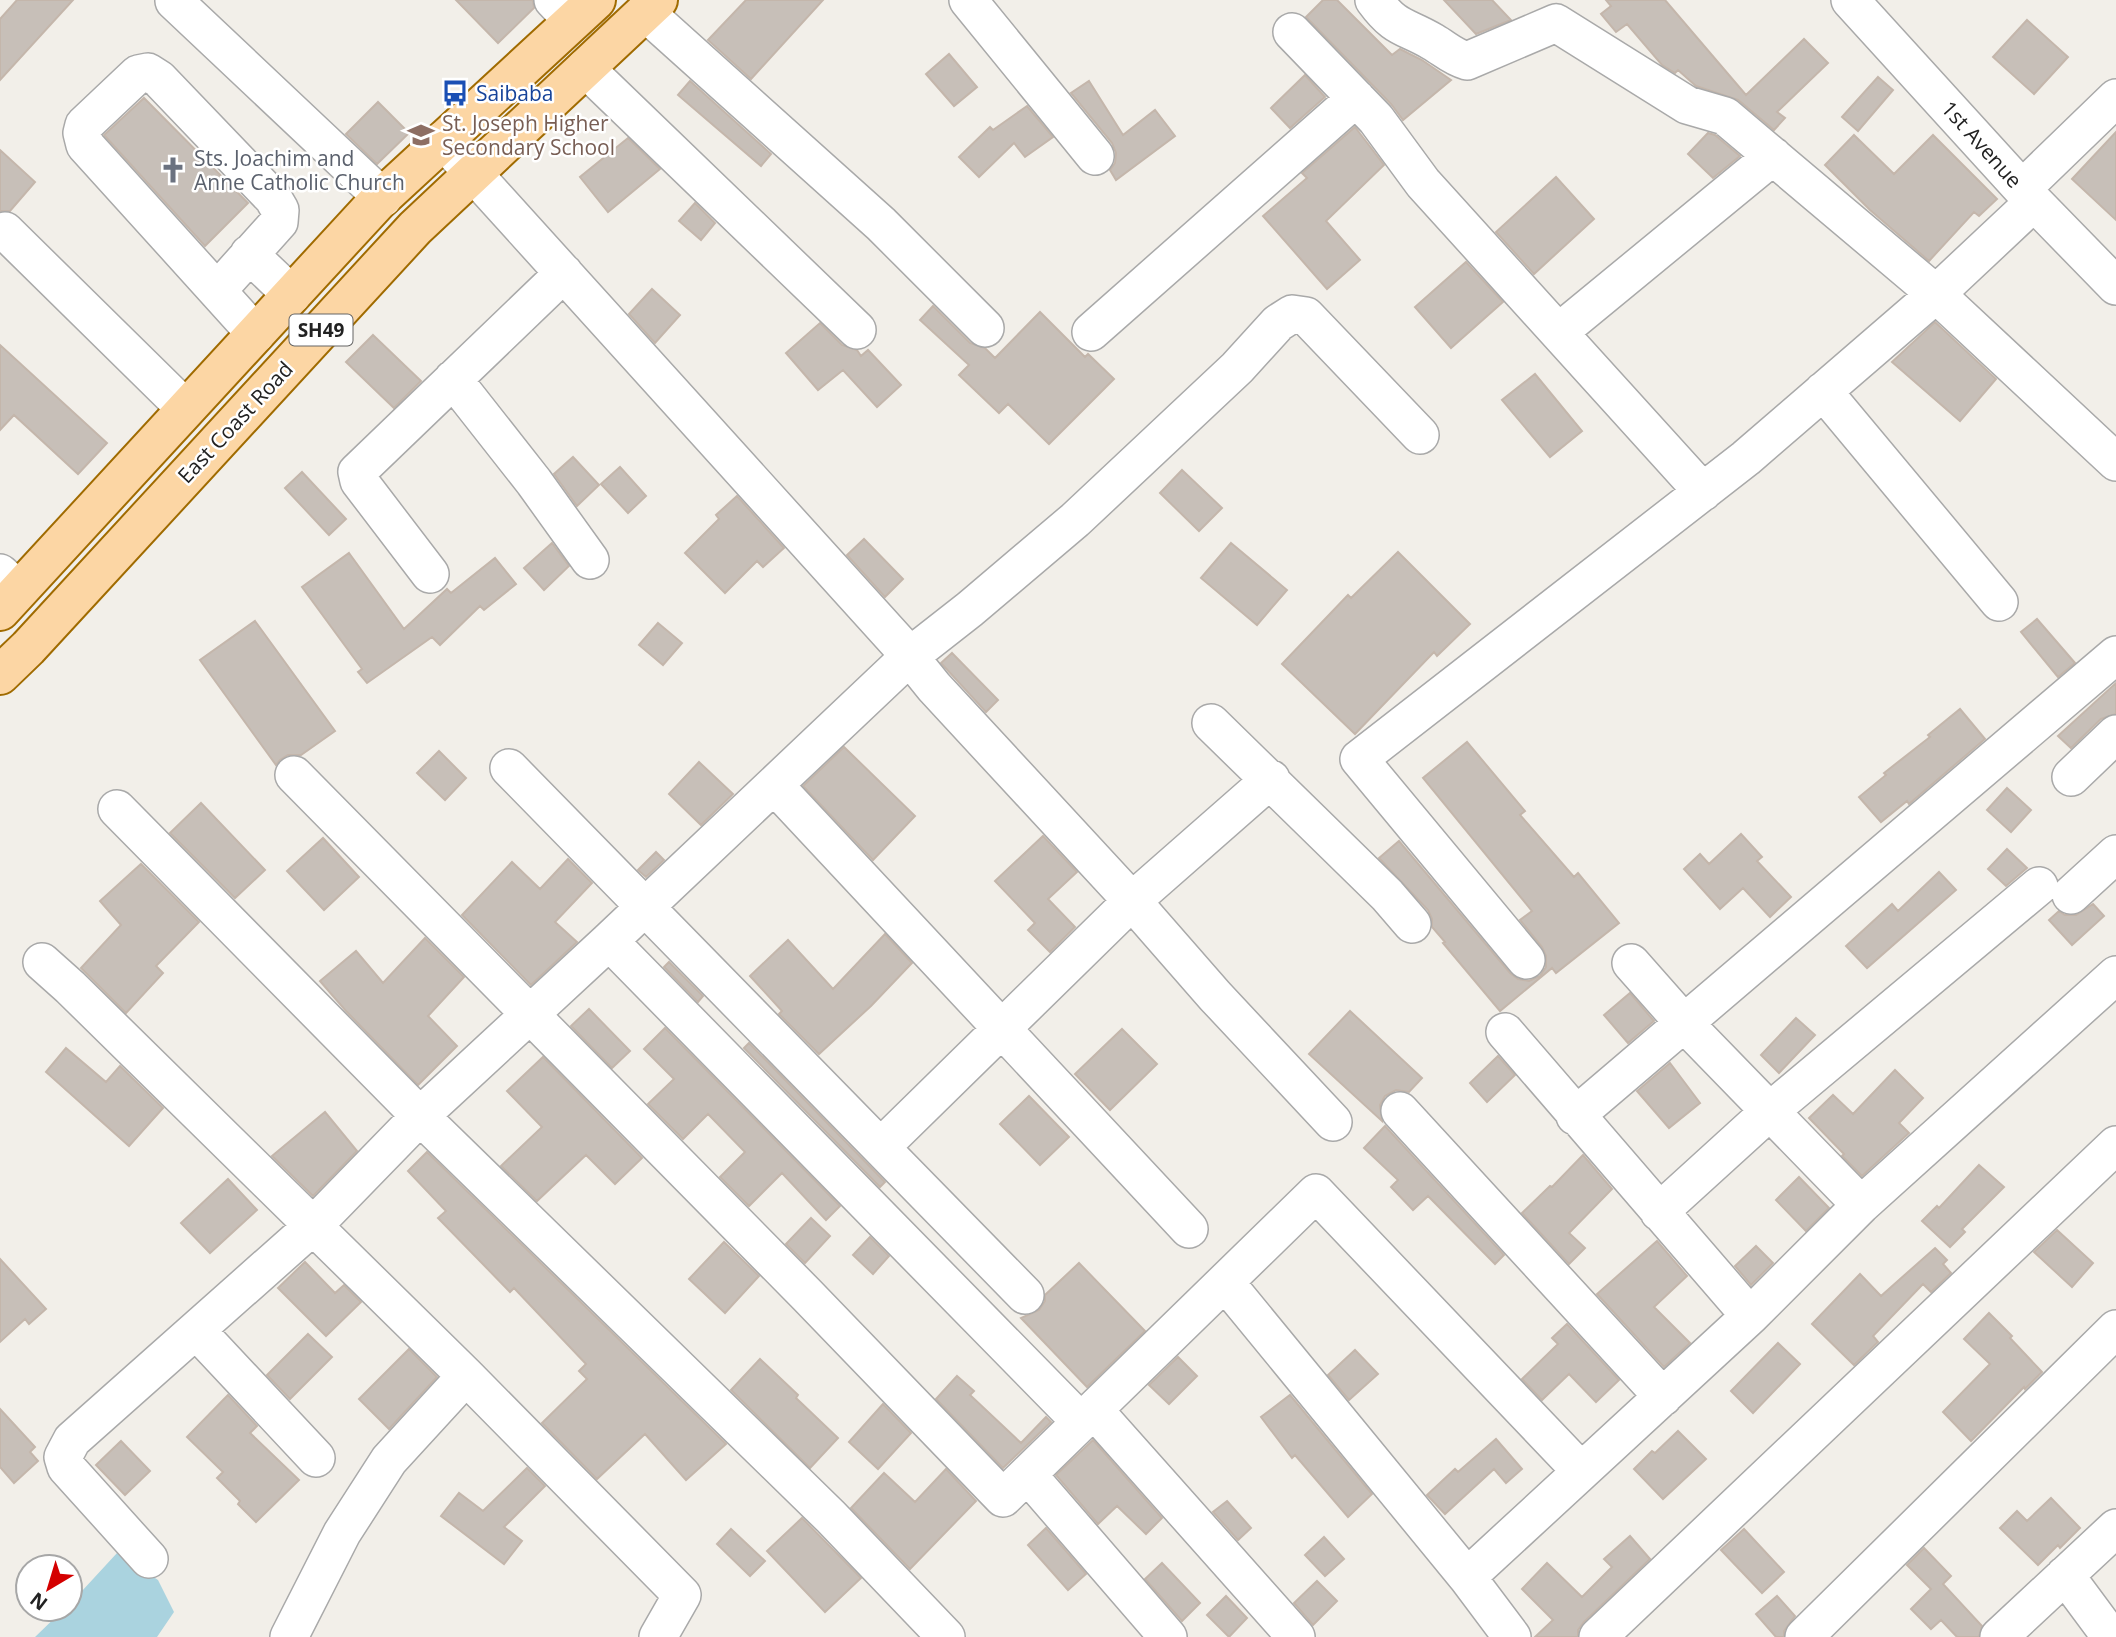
<svg xmlns="http://www.w3.org/2000/svg" width="2116" height="1637" font-family="'Open Sans',sans-serif">
<style>
.water{fill:#aad3df}
.building{fill:#c7bfb8;stroke:#c4b6ab;stroke-width:2}
.lines{fill:none;stroke-linecap:round;stroke-linejoin:round}
.minor-casing{stroke:#a9a9a9;stroke-width:40}
.major-casing{stroke:#a06b00;stroke-width:42}
.minor{stroke:#fff;stroke-width:37}
.major{stroke:#fcd6a4;stroke-width:38}
.labels{text-anchor:middle;dominant-baseline:central;stroke-width:5;stroke-linejoin:round;paint-order:stroke}
.shield{fill:#fff;stroke:#646464;stroke-width:2}
.shield-label{font-size:19px;font-weight:bold;fill:#222}
.transit-label{font-size:21px;fill:#164399;stroke:#fff;text-anchor:start}
.education-label{font-size:21px;fill:#785e54;stroke:#fff;text-anchor:start}
.street-label{font-size:21px;fill:#222;stroke:#fff}
.worship-label{font-size:21px;fill:#5b616d;stroke:#fff;text-anchor:start}
</style>
<rect width="100%" height="100%" fill="#f2efe9"/>
<path class="water" d="M117 1553 158 1580 174 1612 157 1637H35L64 1609H70V1604Z"/>
<path class="building" d="M17 0H73L0 80V19Z
M456 0H533L534 8 498 43Z
M746 0H823L751 79 708 40Z
M1323 0H1337L1392 55 1400 49 1422 60 1451 80 1403 120 1391 104 1306 17Z
M1444 0H1492L1511 20 1476 34Z
M1606 0H1665L1746 95 1804 39 1828 63 1777 112 1785 118 1774 130 1738 100 1696 86 1678 70 1675 73 1662 65 1627 24 1616 32 1601 14 1611 6Z
M2027 20 2068 57 2034 94 1993 57Z
M949 54 977 87 954 106 926 74Z
M1305 75 1325 97 1290 128 1271 108Z
M1878 77 1893 90 1858 131 1842 117Z
M690 81 771 154 761 166 678 95Z
M1089 81 1123 135 1155 110 1175 136 1116 180 1110 170 1115 163 1116 153 1112 143 1071 93Z
M144 98 248 203 205 246 104 135Z
M378 102 409 133 377 164 346 134Z
M1027 106 1053 137 1025 157 1014 143 979 177 959 157 990 127 993 130Z
M1355 127 1384 165 1326 221 1360 260 1327 289 1263 216 1307 178 1302 173Z
M2116 132V220L2072 179Z
M1708 133 1715 135 1740 156 1713 178 1688 154Z
M1854 135 1894 174 1933 135 1997 199 1979 216 1974 212 1929 261 1870 210 1825 165Z
M628 138 660 169 608 212 580 177Z
M0 150 35 182 10 211H0Z
M1556 177 1594 219 1534 274 1496 232Z
M695 203 715 223 701 240 679 221Z
M1466 262 1503 302 1451 348 1415 307Z
M652 289 680 315 655 343 629 314Z
M933 306 970 343 985 348 995 358 1040 312 1085 357 1088 354 1114 379 1049 444 1008 404 999 413 959 375 969 365 920 320Z
M1935 322 1996 379 1960 421 1892 362Z
M820 323 842 345 857 350 861 356 868 350 901 385 877 407 843 370 818 390 786 353Z
M373 335 421 381 394 408 346 362Z
M0 345 107 443 78 474 14 415 0 430Z
M1535 374 1582 431 1550 457 1502 400Z
M573 457 599 485 577 506 554 474Z
M620 467 646 496 628 513 601 484Z
M1182 470 1222 508 1199 531 1160 493Z
M302 472 346 519 329 535 285 488Z
M737 496 784 548 763 567 757 561 725 593 685 553 719 519 716 515Z
M864 539 903 579 885 597 847 555Z
M552 543 569 566 544 590 524 568Z
M1231 543 1287 590 1257 625 1201 578Z
M1398 552 1470 624 1437 656 1434 652 1355 734 1282 664 1348 595 1351 598Z
M349 553 404 629 447 589 451 593 495 558 516 584 484 610 480 606 440 645 432 637 367 683 358 672 362 669 302 587Z
M2037 619 2075 663 2058 677 2021 632Z
M255 621 335 731 301 755H288L280 760 276 765 200 660Z
M658 623 682 643 663 665 639 645Z
M952 653 998 700 986 712 941 663Z
M2116 683V714L2101 719 2071 748 2058 736Z
M1960 709 1985 739 1909 804 1907 801 1881 822 1859 797 1886 775 1884 773 1930 737 1928 735Z
M1467 742 1525 811 1520 815 1574 877 1578 873 1619 923 1556 973 1552 968 1500 1011 1443 943 1445 942 1432 927V919L1428 910 1379 858 1399 841 1510 973 1518 979 1529 981 1540 976 1546 967V956L1542 947 1520 920 1532 911 1423 778Z
M844 747 915 816 873 860 803 786Z
M439 751 466 778 445 800 417 773Z
M699 762 733 794 701 825 669 794Z
M2007 788 2031 810 2011 832 1987 810Z
M201 803 265 870 235 898 170 833Z
M1741 834 1762 857 1757 861 1791 897 1770 917 1743 888 1720 909 1684 869 1700 854 1709 864Z
M1043 836 1077 872 1048 899 1075 927 1050 952 1028 930 1035 923 995 881Z
M323 838 359 877 324 910 287 871Z
M2007 849 2027 868 2006 886 1988 869Z
M656 852 664 860 646 877 638 870Z
M568 859 592 883 555 922 577 942 531 985 462 915 512 862 540 889Z
M141 864 199 922 156 966 163 973 126 1013 81 968 121 925 100 901Z
M1939 872 1956 890 1867 968 1846 946 1892 904 1898 911Z
M2093 904 2104 916 2072 945 2049 920 2059 911 2065 915H2076Z
M885 934 912 963 871 1006 819 1054 779 1014 782 1011 750 976 788 940 833 989Z
M425 938 464 977 428 1016 457 1046 418 1085 346 1011 320 981 356 951 383 983Z
M669 962 703 996 698 1002 664 967Z
M1630 993 1654 1021 1628 1043 1604 1015Z
M589 1009 630 1051 612 1068 571 1026Z
M1350 1011 1422 1078 1409 1092 1396 1090 1385 1096 1380 1105 1382 1121 1309 1054Z
M1796 1018 1815 1035 1779 1073 1761 1055Z
M665 1028 840 1206 826 1220 782 1173 749 1206 720 1177 745 1152 708 1114 683 1139 648 1104 674 1079 644 1049Z
M1122 1029 1157 1064 1110 1110 1075 1074Z
M749 1043 885 1182 880 1187 744 1048Z
M66 1048 106 1082 120 1066 163 1108 129 1146 46 1072Z
M1498 1056 1515 1075 1487 1102 1470 1083Z
M543 1057 642 1158 615 1184 586 1155 537 1201 501 1166 542 1127 507 1091Z
M1670 1063 1700 1103 1669 1128 1637 1091Z
M1895 1070 1923 1098 1899 1123 1909 1133 1862 1176 1842 1156 1844 1154 1809 1118 1833 1095 1853 1114Z
M1029 1096 1069 1137 1040 1165 1000 1124Z
M325 1112 357 1151 313 1196 272 1156Z
M1385 1126 1504 1255 1495 1264 1428 1196 1413 1210 1391 1187 1398 1180 1364 1148Z
M427 1152 726 1444 686 1480 645 1434 597 1479 542 1423 587 1379 579 1371 586 1364 514 1288 510 1292 438 1218 446 1211 408 1171Z
M1583 1155 1612 1189 1569 1233 1585 1248 1569 1264 1522 1213 1550 1186 1552 1187Z
M1979 1165 2004 1187 1962 1229 1965 1232 1950 1247 1922 1221 1937 1206 1939 1208Z
M1799 1177 1829 1208 1806 1231 1776 1200Z
M228 1179 257 1210 210 1253 181 1223Z
M811 1218 830 1236 805 1263 786 1244Z
M2057 1230 2093 1263 2072 1287 2034 1252Z
M870 1237 889 1256 873 1274 853 1255Z
M1657 1241 1687 1276 1654 1307 1690 1343 1664 1367 1597 1294Z
M724 1242 759 1276 725 1313 689 1279Z
M1756 1246 1773 1263 1751 1285 1735 1266Z
M1935 1248 1947 1260 1943 1264 1951 1273 1931 1292 1923 1284 1873 1336 1878 1342 1854 1365 1812 1324 1860 1274 1881 1296Z
M0 1259 46 1309 29 1324 25 1319 0 1342Z
M305 1262 335 1293 344 1285 361 1302 326 1336 278 1288Z
M1079 1263 1145 1331 1087 1387 1021 1318 1039 1310 1045 1301V1295Z
M1989 1313 2012 1336 2010 1338 2042 1372 2025 1389 2024 1387 1971 1441 1943 1412 1990 1364 1964 1339Z
M1567 1324 1619 1380 1596 1402 1569 1374 1542 1400 1522 1379 1558 1344 1552 1338Z
M308 1334 332 1357 290 1399 267 1375Z
M1778 1343 1800 1364 1753 1413 1731 1391Z
M409 1349 437 1377 389 1429 359 1399Z
M1355 1350 1378 1374 1349 1400 1328 1375Z
M1178 1357 1197 1376 1169 1404 1149 1385Z
M760 1359 798 1395 796 1398 838 1438 810 1468 731 1390Z
M957 1376 974 1391 970 1395 1021 1443 1046 1417 1051 1422 1003 1468 936 1399Z
M228 1395 257 1426 250 1433 299 1480 256 1522 238 1504 240 1501 217 1478 223 1472 187 1437Z
M1290 1395 1372 1494 1348 1517 1295 1455 1292 1458 1261 1417Z
M883 1404 911 1433 878 1469 849 1442Z
M0 1409 35 1447 30 1452 38 1461 14 1483 0 1467Z
M1678 1431 1706 1459 1663 1499 1634 1469 1652 1451 1655 1453Z
M1496 1439 1522 1469 1506 1483 1494 1469 1445 1514 1427 1495 1455 1469 1458 1472Z
M1093 1440 1162 1518 1146 1534 1117 1506 1098 1524 1056 1475Z
M121 1441 150 1471 125 1495 96 1465Z
M527 1468 545 1486 504 1527 522 1541 504 1564 441 1516 459 1493 483 1511Z
M946 1469 976 1501 910 1569 851 1508 884 1473 915 1502Z
M2051 1498 2080 1528 2060 1548 2058 1545 2038 1565 2000 1528 2017 1511 2027 1521Z
M1227 1501 1251 1528 1238 1540 1213 1512Z
M802 1518 861 1578 825 1612 767 1551Z
M1046 1528 1086 1574 1068 1590 1028 1545Z
M731 1529 765 1561 750 1576 717 1544Z
M1744 1529 1784 1572 1762 1593 1721 1550Z
M1630 1536 1650 1559 1584 1622 1578 1630V1637H1535L1553 1620 1522 1589 1547 1563 1582 1597 1612 1567 1604 1559Z
M1324 1537 1344 1559 1325 1576 1305 1555Z
M1924 1548 1951 1576 1943 1584 1982 1626 1979 1637H1957L1941 1620 1931 1629 1911 1609 1931 1589 1907 1565Z
M1162 1563 1200 1603 1182 1621 1145 1579Z
M1317 1581 1337 1601 1313 1625 1294 1603Z
M1226 1596 1247 1618 1229 1637 1207 1615Z
M1777 1596 1795 1616 1784 1631V1637H1776L1756 1614Z"/>
<g class="lines">
<g class="minor-casing">
<path id="minor" d="M553 0 573 21
M968 0 1095 156
M1374 0C1396 30 1404 25 1433 42 1445 49 1453 57 1467 61L1556 23 1687 105 1725 116 1936 294 2116 462
M1850 0 2034 202 2116 286
M174 1 383 198
M645 12 881 224 985 328
M1292 32 1376 119 1423 183 1703 492
M585 68 857 330
M443 140 901 646 934 687 1132 901 1215 996 1333 1122
M2022 189 2116 98
M5 231 186 409
M249 254 292 295
M217 291 279 222 280 210 273 198 159 79 148 72 138 74 84 125 82 133 85 145 256 334
M1091 332 1356 98
M1559 332 1773 156
M453 379 534 482 590 560
M1823 391 1999 602
M0 573 19 590
M430 574 359 481 357 472 564 273
M1211 723 1387 895 1412 924
M509 768 1025 1295
M294 775 807 1295 1003 1498 1316 1193 1581 1471
M2071 777 2116 734
M774 785 1189 1229
M117 809 420 1116 831 1517 946 1637
M2071 895 2116 854
M609 941 1081 1422
M1526 960 1359 759 1746 458 1936 294 2034 202
M42 962 70 987 466 1376 682 1595 658 1637
M1631 963 1684 1023 1861 1205
M1505 1032 1750 1316
M1400 1111 1663 1397
M1575 1116 2116 655
M882 1146 1132 901 1271 779
M1659 1212 1770 1111 2039 886
M1225 1282 1467 1577 1512 1637
M196 1330 316 1458
M1094 1410 1296 1637
M1028 1475 1168 1637
M149 1559 66 1467 63 1457 72 1440 313 1226 420 1116 609 941 910 656 970 609 1075 520 1237 368 1278 323 1292 314 1306 316 1420 435
M2065 1575 2111 1637
M1467 1577 1750 1316 1861 1205 2116 975
M289 1637 342 1533 389 1460 466 1376
M1598 1637 2116 1145
M1804 1637 2116 1329
M1999 1637 2116 1528"/>
</g>
<g class="major-casing">
<path id="major" d="M0 611 378 201 596 0
M0 675 28 648 415 228 658 0"/>
</g>
<use href="#minor" class="minor"/>
<use href="#major" class="major"/>
</g>
<defs>
<g id="bus-bare" transform="scale(2.1)"><path d="M-5-6H5V4H4V6H2V4H-2V6H-4V4H-5ZM-3.5-4V0h7V-4ZM-3.5 1.2v1.5H-2V1.2ZM2 1.2v1.5H3.5V1.2Z" fill="#1a4fb4" stroke="#fff" stroke-width="2.5" paint-order="stroke"/></g>
<g id="school-bare" transform="scale(2.1)"><path d="M0-5L7-2L0 1L-7-2ZM-4 1L0 2.5L4 1V4Q0 6-4 4Z" fill="#8d6e63" stroke="#fff" stroke-width="2.5" paint-order="stroke"/></g>
<g id="church-bare" transform="scale(2.1)"><path d="M-1.2-6h2.4v3.5h3.3v2.4h-3.3V6h-2.4V-.1h-3.3v-2.4h3.3Z" fill="#6b7280" stroke="#fff" stroke-width="2.5" paint-order="stroke"/></g>
</defs>
<g fill-rule="evenodd">
<use href="#bus-bare" x="455" y="93"/>
<use href="#school-bare" x="421" y="135"/>
<use href="#church-bare" x="173" y="170"/>
</g>
<g class="labels">
<rect class="shield" x="289.5" y="314.5" width="63" height="31" rx="5"/>
<g class="shield-label">
<text x="321" y="330">SH49</text>
</g>
<g class="transit-label">
<text x="476" y="93">Saibaba</text>
</g>
<g class="education-label">
<text x="442" y="123">St. Joseph Higher<tspan x="442" dy="24">Secondary School</tspan></text>
</g>
<g class="street-label">
<text transform="translate(1982 144) rotate(48)">1st Avenue</text>
<text transform="translate(235 422) rotate(-47)">East Coast Road</text>
</g>
<g class="worship-label">
<text x="194" y="158">Sts. Joachim and<tspan x="194" dy="24">Anne Catholic Church</tspan></text>
</g>
</g>
<g transform="translate(49 1588) rotate(218)"><circle r="33" fill="#ffffff" stroke="#a7a7a7" stroke-width="2"/>
<path d="M0-5L12 26L0 18L-12 26Z" fill="#d40000"/>
<text y="-10" font-size="19" font-weight="bold" text-anchor="middle" fill="#222222">N</text>
</g>
</svg>
